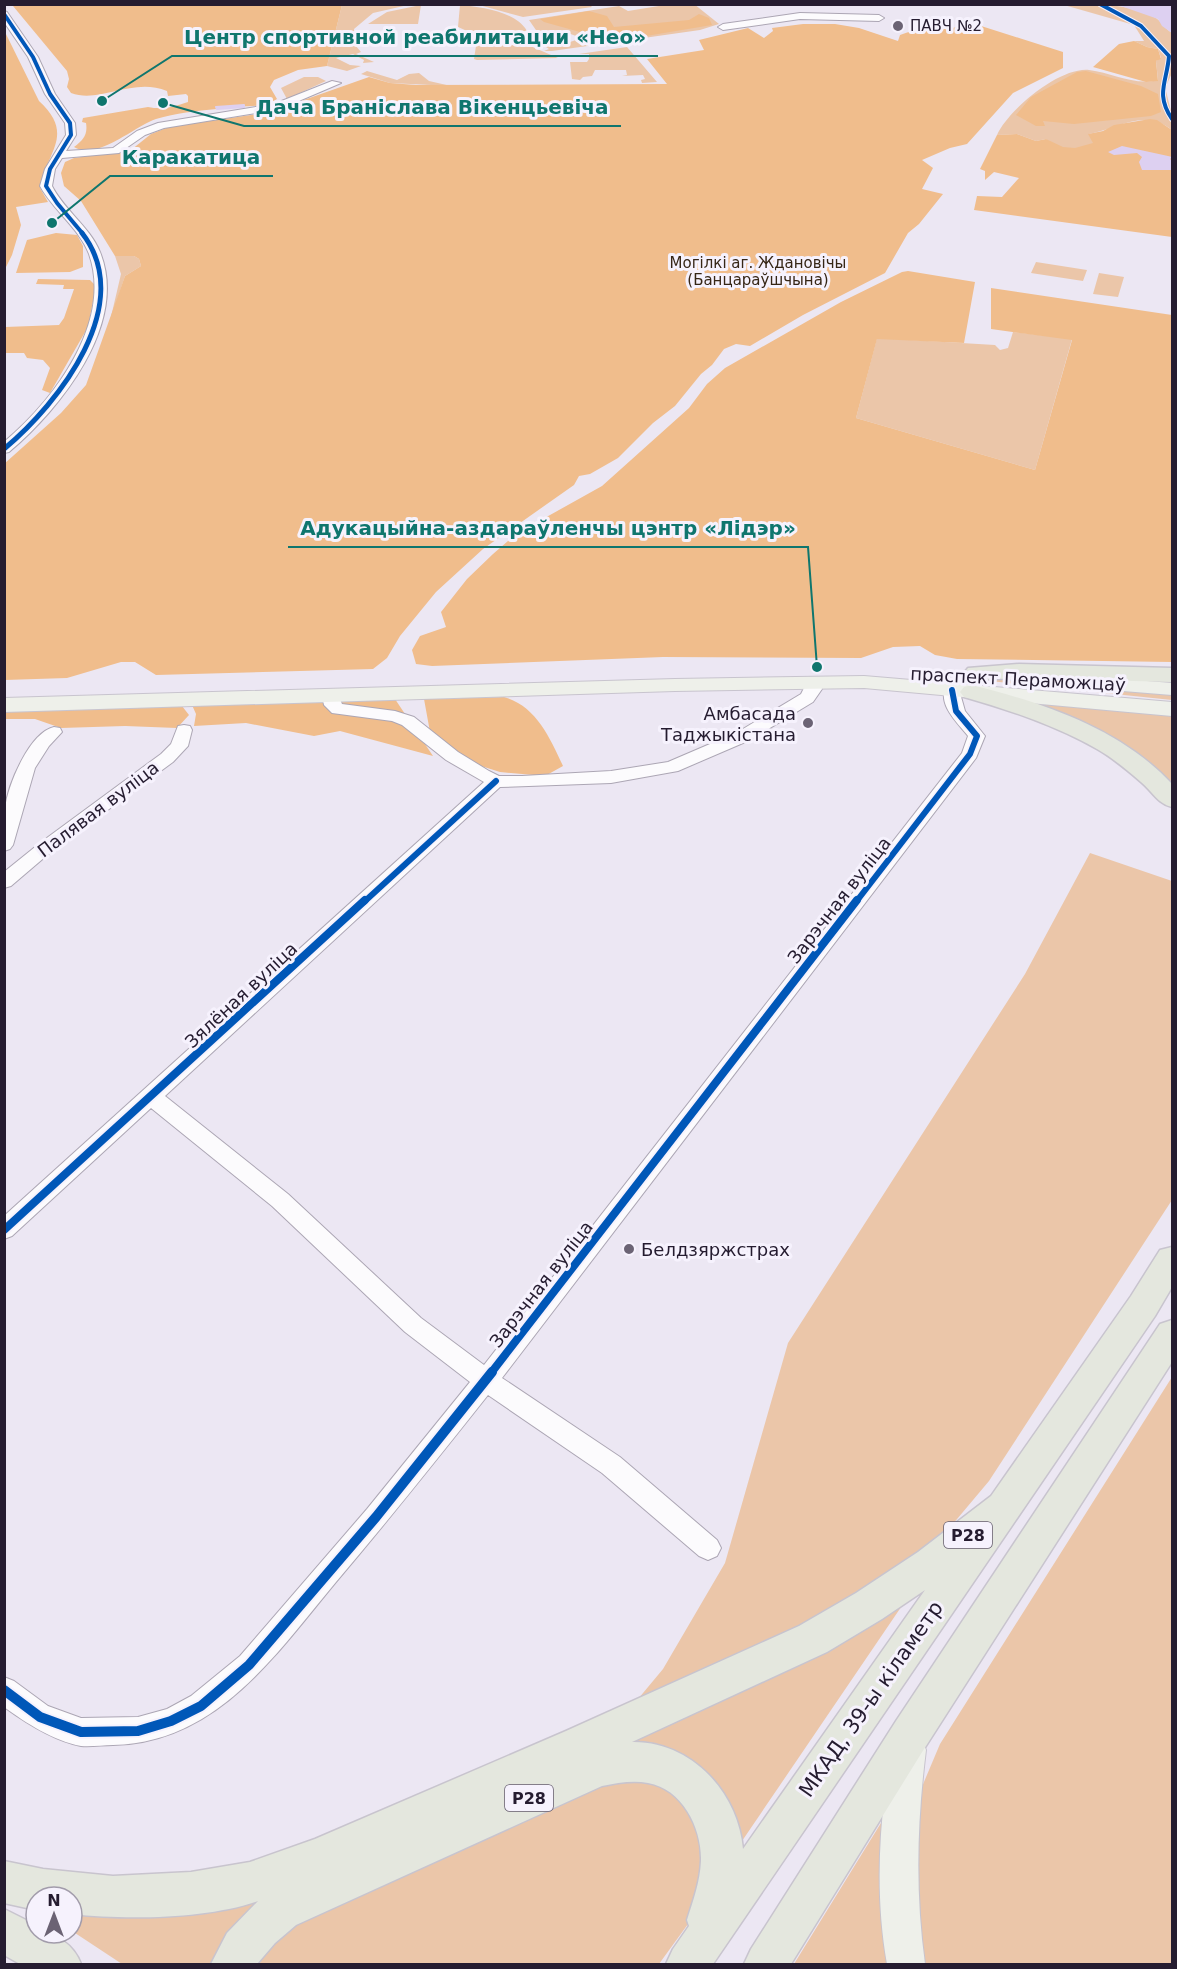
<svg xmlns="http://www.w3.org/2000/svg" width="1177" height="1969" font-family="'DejaVu Sans',sans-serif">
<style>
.green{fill:#ebc6a9}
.forest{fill:#f0bd8c}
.water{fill:#ddd0f1}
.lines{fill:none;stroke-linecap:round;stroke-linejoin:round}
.stream{stroke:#ddd0f1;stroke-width:2}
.minor-casing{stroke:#aca6b4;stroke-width:2}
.major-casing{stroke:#c8c4ce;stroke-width:2}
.highway-casing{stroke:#c8c4ce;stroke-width:3}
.minor{fill:#fcfbfd;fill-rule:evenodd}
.major{fill:#eef0ea;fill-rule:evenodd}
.highway{fill:#e4e7de;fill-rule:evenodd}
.cycleway-far4-casing{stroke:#f6f2fd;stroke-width:6}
.cycleway-far3-casing{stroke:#f6f2fd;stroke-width:8}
.cycleway-far2-casing{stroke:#f6f2fd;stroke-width:9}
.cycleway-far1-casing{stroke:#f6f2fd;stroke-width:12}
.cycleway-casing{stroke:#f6f2fd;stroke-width:14}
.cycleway-far4{stroke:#0057b8;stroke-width:4}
.cycleway-far3{stroke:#0057b8;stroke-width:5}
.cycleway-far2{stroke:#0057b8;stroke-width:6}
.cycleway-far1{stroke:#0057b8;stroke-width:8}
.cycleway{stroke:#0057b8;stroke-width:10}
.poi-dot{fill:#6b6374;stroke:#f6f2fd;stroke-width:2}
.labels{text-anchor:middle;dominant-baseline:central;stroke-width:6;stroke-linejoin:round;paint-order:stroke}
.far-poi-label{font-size:15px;fill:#251c30;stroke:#f6f2fd;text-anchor:start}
.far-park-label{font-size:15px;fill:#362616;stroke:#f6f2fd}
.shield{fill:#f6f2fd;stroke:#645c6e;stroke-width:1.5}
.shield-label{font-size:16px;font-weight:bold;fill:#251c30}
.street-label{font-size:18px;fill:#251c30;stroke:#f6f2fd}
.poi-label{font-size:18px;fill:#251c30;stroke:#f6f2fd;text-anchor:end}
.near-street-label{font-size:21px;fill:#251c30;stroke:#f6f2fd}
.leader{fill:none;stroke:#0f766e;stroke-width:2}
.callout-dot{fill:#0f766e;stroke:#f6f2fd;stroke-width:2}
.callout-label{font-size:20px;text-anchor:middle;font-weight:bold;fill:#0f766e;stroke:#f6f2fd;stroke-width:6;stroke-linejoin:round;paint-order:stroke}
</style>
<rect width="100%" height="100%" fill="#ece7f3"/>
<path class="green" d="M694 4 719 24 700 30 552 51H544L549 49 540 43 570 42 576 40V36L568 33H538L529 20 619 6 628 11 665 5Z
M342 5H408L373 13 354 29 355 45 361 52 356 54 374 62 363 63 364 60 353 54 336 58 350 65 361 66 347 71 327 66Z
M421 5 418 24H368L387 12Z
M460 5C481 7 515 11 527 31H467L458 27Z
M479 5H598L591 6 592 7 523 17Z
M1064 5C1096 5 1127 2 1156 18 1162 22 1165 29 1172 33V73L1167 84 1166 91 1172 115V130C1144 108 1119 128 1089 134L1133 143 1099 213 1046 139 1036 141 1017 134 997 135C1009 109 1060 67 1089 70 1113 73 1134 86 1158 80L1156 61 1161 58 1158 49 1147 47 1134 41H1144L1134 25Z
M480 45H528L558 58 477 60 474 59 476 46Z
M627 47 657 82 642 83 641 80 645 79 643 75 622 76 627 75 626 70H595L592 76 583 77 580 80 572 79 570 62H587L589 59V54H579Z
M367 71 397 80 409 74 419 73 429 81 451 86 390 83 361 74Z
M304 77H318L326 81 287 99 281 88 283 87Z
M115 256H134L139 259 141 266 125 276 110 321 121 274Z
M1036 262 1087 270 1083 281 1031 273Z
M1099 273 1124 277 1118 297 1093 294Z
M1013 332 1072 339 1035 470 856 418 877 338 995 345 1000 350 1008 348Z
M975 676 1172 694V700L971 679Z
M1014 701 1172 715V791L1160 778Z
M1090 853 1172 881V1200L989 1481 947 1531 919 1557 787 1635 638 1699 663 1669 725 1563 788 1343 1025 974Z
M1172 1377V1964H918L909 1918 913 1808 940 1744Z
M912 1591 742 1841C731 1833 730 1821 725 1808 710 1762 680 1746 633 1744L256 1905C238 1922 221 1940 216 1964H122L72 1931V1903L178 1904Z
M630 1763 709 1815 696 1913 659 1964H244L272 1928Z
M889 1810V1921L895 1964H794Z"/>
<path class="forest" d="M17 4H342V5L327 66 298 70 274 80 270 87 277 99C261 110 236 105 217 107V109C196 111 176 113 156 119 135 126 97 161 74 147 83 140 88 135 86 123L82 122 83 118 148 107C163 110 173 107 188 102V96L186 94 168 96 167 91C132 77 100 104 71 93L67 87 69 79 67 71 13 6Z
M589 11 607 16 614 27 689 20 699 14 709 18 712 25 634 38 605 39 544 22 540 19Z
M803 24H835L859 28 898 41 900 35 920 28 942 29 978 25 1063 52V68L1013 93 967 144 950 148 922 160 933 168 922 189 943 194 919 224 908 233 885 273 803 315 750 346 736 344 724 349 712 365 701 374 675 406 653 423 618 458 590 474 579 476 574 485 483 549 436 592 400 636 387 658 373 669 156 675 135 662H121L67 678 5 680 4 464 61 413 86 385 125 276 141 266 139 259 134 256H115L81 201 64 186 61 173 65 162 74 158 131 150 151 134 169 127 278 111 277 108 297 100 301 101 369 77 390 83 416 85 667 84 647 59 704 50 699 40 748 28 764 38 773 31 772 28Z
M5 32 39 101C76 135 46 152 40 188L48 202 16 207 21 225 12 255 5 269Z
M1134 41 1147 47 1158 49 1161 59 1156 61 1158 81 1146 82 1093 67 1119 44Z
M1086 71 1141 86 1158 94 1161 112 1151 116 1074 124 1043 121 1045 126H1036L1016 115 1031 97 1077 72Z
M1150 119 1157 120 1172 130V237L974 210 977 196 1002 197 1019 178 994 172 985 180V171L980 169 997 135 1017 134 1036 141 1046 139 1063 147 1075 148 1093 143 1088 134 1103 131 1114 125Z
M56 233 77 235 83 246V267L70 272 16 273 27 240Z
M908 271 975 282 964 343 877 339 856 418 1035 470 1072 340 991 329V288L1172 315V662L957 659 935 655 920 646 893 647 861 658 663 657 432 666 416 664 412 650 420 636 446 627 441 612 467 579 493 554 516 534 602 486 689 408 707 384 725 368 841 302 902 272Z
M38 279 90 280 96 286 88 327 50 393 42 390 50 368 43 360 27 358 24 353H5V327L59 325 64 318 74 289H63L64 285 36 284Z
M504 697C536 706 550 738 563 766L545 776 500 772 459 759 430 732 424 699Z
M395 699 433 756 340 731 314 736 246 723 194 726 196 714 192 705Z
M182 706 189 715 177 728 125 726 61 728 35 719H5V707Z"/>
<path class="water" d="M1118 5H1172V33L1162 26 1158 19Z
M1122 146 1168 156 1172 157 1170 159 1172 161V170H1142L1139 162 1142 157 1137 153 1114 155 1108 152Z"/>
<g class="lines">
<path class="stream" d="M244 105V107L217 109 216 107Z"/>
<g class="minor-casing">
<path id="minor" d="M4 11 7 12 38 57 55 94 75 123 76 135 66 151 113 148 137 131 158 123 274 104 332 81 341 83 280 109 164 128 145 135 119 153 62 158 55 169 52 186C64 210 90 227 100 252 129 324 60 409 9 452L4 453V442C54 400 113 322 89 254 79 228 53 210 40 186L45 169 66 135 65 123 45 94 28 57 4 22Z
M800 13 879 15 884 18 879 21 800 19 723 30 718 27 723 24Z
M814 678 820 680 822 689 813 702 750 740 678 771 611 783 500 787 165 1096 288 1194 421 1318 484 1365 962 753 968 736C958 723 937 705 946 686H958L965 711 985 736 976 758 502 1378 620 1457 717 1540 721 1548 717 1556 708 1560 699 1556 602 1473 488 1395C438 1458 388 1521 336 1582 276 1654 217 1743 113 1745 103 1745 91 1747 81 1746 54 1741 26 1723 4 1707V1677L14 1681 48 1706 81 1718 138 1717 167 1709 191 1696 240 1656 367 1509 470 1382 405 1332 272 1206 151 1108 12 1236 4 1239V1216L484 782 446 760 402 725 392 721 332 713 324 705 322 695 324 691H336L342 704 395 711 414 717 458 752 489 771 499 776H522L611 771 668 762 738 732 801 694 808 680Z
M184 725 190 726 192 730 188 746 173 762 52 851 11 886 4 888V872L40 843 161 754 171 744 178 726Z
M54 727 60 728 62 732 49 746 35 768 13 845 10 849 4 851C4 837 3 822 5 808 8 785 29 733 54 727Z"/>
</g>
<g class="major-casing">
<path id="major" d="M1020 671 1172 683V695L1012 682 1009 677 1012 672Z
M864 676 1172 702V716L864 688 675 691 4 712V698L675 679Z
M908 1732 921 1737 926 1750C917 1822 915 1892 925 1964H887C877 1908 878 1849 885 1792 887 1773 888 1755 895 1737Z"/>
</g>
<g class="highway-casing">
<path id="highway" d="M1019 664 1172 668V682L1019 678 976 680 968 678 964 673 968 668Z
M972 685C1044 703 1121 729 1172 784V807C1158 804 1152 791 1141 782 1127 770 1113 758 1097 749 1055 725 1009 710 964 697L960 692 964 687Z
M1172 1247V1287L1155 1316 713 1964H666L673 1949 689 1926 687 1920C693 1901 700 1882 701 1861 702 1829 683 1789 648 1783 633 1780 617 1783 602 1786L296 1925 275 1943 257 1964H211L227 1933 258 1901C207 1919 126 1920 72 1914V1897H36V1910L4 1903V1861L43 1869 113 1876 191 1872 250 1862 315 1839 566 1731 799 1626 856 1593 918 1552 991 1496 1131 1296 1160 1250ZM925 1590 743 1849C738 1792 691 1741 632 1742L827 1652 882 1619Z
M1172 1320V1362L924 1749 791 1964H744L751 1949 896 1721 1160 1324Z
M4 1909 36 1925V1933C57 1933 74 1945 81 1964H20L4 1955Z"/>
</g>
<use href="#minor" class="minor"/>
<use href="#major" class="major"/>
<use href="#highway" class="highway"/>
<g class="cycleway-far4-casing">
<path id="cycleway-far4" d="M1100 4 1141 26 1169 56C1167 82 1155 94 1172 119
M4 14 33 57 50 94 70 123 71 135 50 169 46 186 57 203 83 234"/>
</g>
<g class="cycleway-far3-casing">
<path id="cycleway-far3" d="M4 449C59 403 137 304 82 233"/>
</g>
<g class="cycleway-far2-casing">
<path id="cycleway-far2" d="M364 902 496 781
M856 902 970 754 977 736 956 711 952 690"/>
</g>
<g class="cycleway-far1-casing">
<path id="cycleway-far1" d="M4 1230 365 900
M491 1373 857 900"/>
</g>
<g class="cycleway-casing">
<path id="cycleway" d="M4 1690 40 1717 81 1732 138 1731 171 1721 201 1706 249 1665 376 1517 492 1372"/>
</g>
<use href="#cycleway-far4" class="cycleway-far4"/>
<use href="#cycleway-far3" class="cycleway-far3"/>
<use href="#cycleway-far2" class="cycleway-far2"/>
<use href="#cycleway-far1" class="cycleway-far1"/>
<use href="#cycleway" class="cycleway"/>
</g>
<g class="poi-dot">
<circle cx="898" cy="26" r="6"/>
<circle cx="808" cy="723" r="6"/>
<circle cx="629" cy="1249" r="6"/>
</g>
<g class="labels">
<g class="far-poi-label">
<text x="910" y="26">ПАВЧ №2</text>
</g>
<g class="far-park-label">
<text x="758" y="263">Могілкі аг. Ждановічы<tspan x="758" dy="17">(Банцараўшчына)</tspan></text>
</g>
<g class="shield">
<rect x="944" y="1522" width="48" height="26" rx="4.5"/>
<rect x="505" y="1785" width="48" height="26" rx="4.5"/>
</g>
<g class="shield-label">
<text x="968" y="1535">Р28</text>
<text x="529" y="1798">Р28</text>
</g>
<g class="street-label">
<text transform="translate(1018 679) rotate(3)">праспект Пераможцаў</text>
<text transform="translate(98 809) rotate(-37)">Палявая вуліца</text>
<text transform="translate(839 900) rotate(-52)">Зарэчная вуліца</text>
<text transform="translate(241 995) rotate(-43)">Зялёная вуліца</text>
<text transform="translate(541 1284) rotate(-52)">Зарэчная вуліца</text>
</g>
<g class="poi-label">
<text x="796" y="713">Амбасада<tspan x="796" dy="21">Таджыкістана</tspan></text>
<text x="641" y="1249" text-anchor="start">Белдзяржстрах</text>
</g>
<g class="near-street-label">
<text transform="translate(871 1699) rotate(-55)">МКАД, 39-ы кіламетр</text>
</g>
</g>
<path class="leader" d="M102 101L172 56H658M163 103L244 126H621M52 223L110 176H273M817 667L808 547H288"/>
<g class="callout-dot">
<circle cx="102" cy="101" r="6"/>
<circle cx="163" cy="103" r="6"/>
<circle cx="52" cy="223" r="6"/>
<circle cx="817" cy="667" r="6"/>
</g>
<g class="callout-label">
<text x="415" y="44">Центр спортивной реабилитации «Нео»</text>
<text x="432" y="114">Дача Браніслава Вікенцьевіча</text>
<text x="191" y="164">Каракатица</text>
<text x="548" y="535">Адукацыйна-аздараўленчы цэнтр «Лідэр»</text>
</g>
<rect width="1177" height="1969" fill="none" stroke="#251c30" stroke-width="12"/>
<g transform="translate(54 1915)"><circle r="28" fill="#f6f2fd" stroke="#a29cab" stroke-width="1.5"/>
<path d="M0-4.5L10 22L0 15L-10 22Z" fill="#6b6374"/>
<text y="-9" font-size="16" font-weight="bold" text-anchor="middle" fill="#251c30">N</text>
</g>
</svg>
